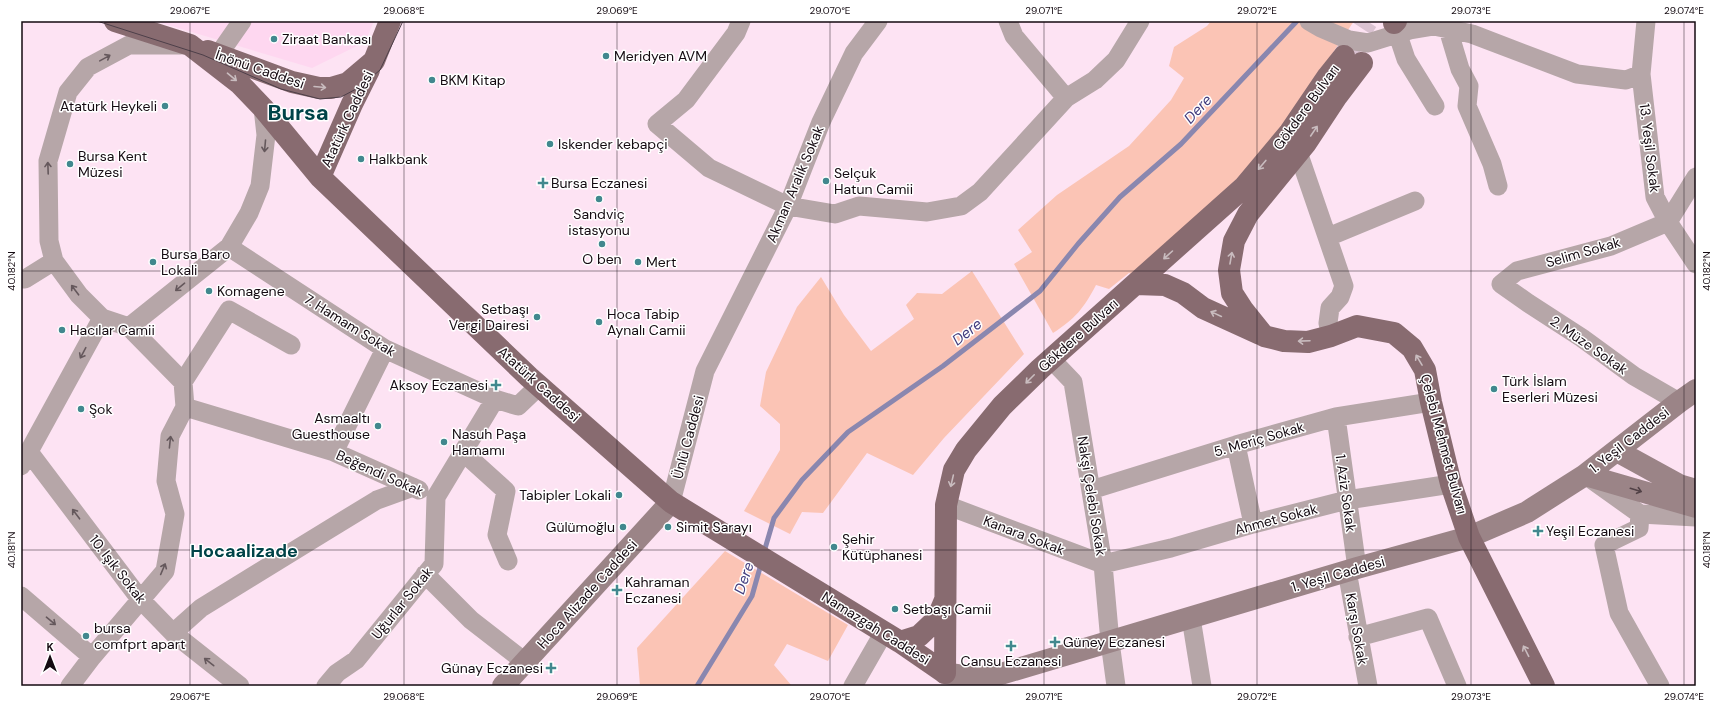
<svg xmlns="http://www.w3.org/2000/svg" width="1717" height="707" font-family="'DM Sans',sans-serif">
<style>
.built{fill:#fed7f0}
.green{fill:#fbc4b5}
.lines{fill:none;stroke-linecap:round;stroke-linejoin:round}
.stream{stroke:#8a87af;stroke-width:5}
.primary-tunnel{stroke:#dac2d1;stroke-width:22;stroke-dasharray:22 11;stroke-linecap:butt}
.minor{stroke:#b6a6a8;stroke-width:19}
.secondary{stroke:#9b8487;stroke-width:22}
.primary{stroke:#886b70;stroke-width:22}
.tram{stroke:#4d3f49;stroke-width:1}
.oneway{stroke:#65585c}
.oneway2{stroke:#c9bcbf}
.oneway3{stroke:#514146}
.ticks{fill:none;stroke:#140a11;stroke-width:1;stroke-opacity:0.45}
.poi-dot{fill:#41888e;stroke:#fff;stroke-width:1.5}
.labels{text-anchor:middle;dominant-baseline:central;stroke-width:3;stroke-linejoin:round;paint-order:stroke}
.poi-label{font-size:14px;fill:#140a11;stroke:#fff;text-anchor:start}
.street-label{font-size:14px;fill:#140a11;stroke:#fff}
.water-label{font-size:15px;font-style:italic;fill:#433d7e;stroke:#fff}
.district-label{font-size:18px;font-weight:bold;fill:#004348;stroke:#fff}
.town-label{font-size:22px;font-weight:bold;fill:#004348;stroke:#fff}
.neatline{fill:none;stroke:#140a11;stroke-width:1.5}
.ticks-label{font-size:10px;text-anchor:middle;fill:#140a11}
</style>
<rect width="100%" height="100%" fill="#fde3f3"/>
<path class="built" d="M155 21H374L365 42 312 68Z"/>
<path class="green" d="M1211 21H1354L1288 120 1245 171 1136 276 1129 273 1109 289 1096 285C1084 308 1075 319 1053 333L1014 264 1032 252 1018 230 1057 195 1129 146 1171 100 1184 78 1169 66 1174 47 1207 26Z
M972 271 1024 354 944 438 913 475 867 453 823 513 802 512 790 534 744 511 780 450V424L760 406 766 372 797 307 821 277 844 315 871 351 914 319 906 305 917 293 942 294Z
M725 551 848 625 828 661 787 644 774 665 792 686H640L637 648Z"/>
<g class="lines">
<path class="stream" d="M764 552 774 518 802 480 848 432 943 366 1040 291 1078 244 1120 197 1181 144 1297 21
M697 686 752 596 761 564"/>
<path class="primary-tunnel" d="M1344 56 1367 21"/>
<path class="minor" d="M741 21 736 33 686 100 657 124 709 168 788 206 835 214 859 206 927 212 961 206 980 192 1066 98 1095 80 1116 60 1140 21
M1008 21 1014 36 1066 98
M1309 21 1321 28 1349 40 1368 43 1410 30 1434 26 1472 34 1577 74 1626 80 1641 74
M1646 21 1641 74 1655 197 1668 222 1696 264
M1448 29 1460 69 1469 86 1467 106 1492 164 1498 186
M1398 35 1406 59 1435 106
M181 45H129L88 67 68 92 48 161 49 241 54 261 79 295 102 318 129 327 229 247 249 213 260 186 266 135 263 108
M219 54 242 21
M1298 152 1344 286 1340 297 1330 308 1328 323 1331 336
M1328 237 1415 201
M229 247 385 349 495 399 518 406 539 386
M21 279H25L54 261
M1051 359 1073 382 1103 564 1110 642 1116 686
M183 382 229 310 291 345
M1679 402 1634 376 1582 338 1528 303 1501 284 1517 271 1611 246 1668 222 1696 177
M185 407 334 452 419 490
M1336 417 1357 568
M1236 445 1253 524
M29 452 140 599 173 633 240 686
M334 452 385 349
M464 453 506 491 497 535 508 561
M21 466 102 318
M1591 479 1640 514 1696 517
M1091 490 1236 445 1336 417 1431 402
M671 502 705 371 788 206 821 122 854 53 878 21
M946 505 1103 564 1171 548 1253 524 1347 500 1451 484
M1640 514 1639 528 1604 545 1619 613 1660 686
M1347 571 1368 686
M425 574 471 620 525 662
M21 596 92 657
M1191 618 1202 686
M173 633 201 608 323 533 377 500 413 487
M1358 637 1428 618 1457 686
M70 686 92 657 165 571 175 514 166 481 170 436 185 407 183 382 129 327
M326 686 337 673 356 660 434 564 436 497 495 399
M853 686 884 632"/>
<path class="secondary" d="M1617 451 1679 485 1696 490
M1585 475 1696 507
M945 673 971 677 994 676 1357 568 1469 537 1527 512 1585 475 1679 402 1696 390
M503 686 671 502"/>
<path class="primary" d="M115 21 190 45 239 83 263 108 320 177 529 377 671 502 900 642 945 673
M1394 23 1396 21
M208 51 292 82 319 88H331L348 83 374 61 390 21
M1362 63 1337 96 1306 143 1248 214 1234 241 1229 270 1232 293 1243 310 1264 336 1284 341 1308 342 1331 336 1357 326 1394 333 1412 348 1425 370 1431 402 1451 484 1469 537 1544 686
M320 177 352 104 369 70
M1136 284 1165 285 1183 293 1203 308 1260 334
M900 642 919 636 937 619 945 600
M945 673 946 505 954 470 966 450 1002 406 1040 369 1244 187 1290 132 1328 76 1344 56"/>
<path class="tram" d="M97 21 203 55 281 89 320 99 341 97 360 87 380 70 403 21"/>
</g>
<defs><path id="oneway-shaft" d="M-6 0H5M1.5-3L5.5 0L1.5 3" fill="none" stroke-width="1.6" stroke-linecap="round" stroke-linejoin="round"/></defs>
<g class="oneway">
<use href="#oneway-shaft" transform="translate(105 58) rotate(-29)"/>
<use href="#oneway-shaft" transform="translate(265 146) rotate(95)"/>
<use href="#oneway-shaft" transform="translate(48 168) rotate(-92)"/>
<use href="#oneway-shaft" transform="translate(180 287) rotate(140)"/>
<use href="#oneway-shaft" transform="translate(75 290) rotate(-127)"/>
<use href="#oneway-shaft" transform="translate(83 353) rotate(118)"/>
<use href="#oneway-shaft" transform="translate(170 442) rotate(-84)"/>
<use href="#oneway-shaft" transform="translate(76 514) rotate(-127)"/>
<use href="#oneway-shaft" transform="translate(163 569) rotate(-67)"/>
<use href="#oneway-shaft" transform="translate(51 621) rotate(40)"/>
<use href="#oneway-shaft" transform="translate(209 662) rotate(-142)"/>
</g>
<g class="oneway2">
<use href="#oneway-shaft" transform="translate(232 77) rotate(40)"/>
<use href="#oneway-shaft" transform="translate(320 87) rotate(5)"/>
<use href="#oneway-shaft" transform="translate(1314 131) rotate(-56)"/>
<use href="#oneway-shaft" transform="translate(1262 165) rotate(130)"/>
<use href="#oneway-shaft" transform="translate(1168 255) rotate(138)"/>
<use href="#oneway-shaft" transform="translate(1231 258) rotate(-80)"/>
<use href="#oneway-shaft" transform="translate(1216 314) rotate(-155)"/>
<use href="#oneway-shaft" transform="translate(1304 341) rotate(178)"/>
<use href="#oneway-shaft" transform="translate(1419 360) rotate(-121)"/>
<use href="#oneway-shaft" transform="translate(1030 379) rotate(135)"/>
<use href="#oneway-shaft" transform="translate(952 481) rotate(103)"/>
<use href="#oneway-shaft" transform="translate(1526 651) rotate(-117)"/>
</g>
<use class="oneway3" href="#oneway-shaft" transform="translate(1636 490) rotate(17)"/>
<path class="ticks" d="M190 21V686M404 21V686M617 21V686M830 21V686M1044 21V686M1257 21V686M1471 21V686M1684 21V686M21 271H1696M21 550H1696"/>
<g class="poi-dot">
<circle cx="274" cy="39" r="4"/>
<circle cx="606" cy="56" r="4"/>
<circle cx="432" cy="80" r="4"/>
<circle cx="165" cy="106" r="4"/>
<circle cx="550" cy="144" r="4"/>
<circle cx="361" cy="159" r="4"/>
<circle cx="70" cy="164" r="4"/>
<circle cx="826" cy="181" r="4"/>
<path d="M541 177h4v4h4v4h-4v4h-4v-4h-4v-4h4z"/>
<circle cx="599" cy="199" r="4"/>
<circle cx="602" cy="244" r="4"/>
<circle cx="153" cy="262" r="4"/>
<circle cx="638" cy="262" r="4"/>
<circle cx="209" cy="291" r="4"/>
<circle cx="537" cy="317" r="4"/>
<circle cx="599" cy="322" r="4"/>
<circle cx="62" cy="330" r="4"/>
<path d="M494 379h4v4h4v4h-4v4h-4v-4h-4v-4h4z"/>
<circle cx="1494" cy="389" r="4"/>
<circle cx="81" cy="409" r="4"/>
<circle cx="378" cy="426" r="4"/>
<circle cx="444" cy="442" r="4"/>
<circle cx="619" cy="495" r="4"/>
<circle cx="623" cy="527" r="4"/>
<circle cx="668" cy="527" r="4"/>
<path d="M1536 525h4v4h4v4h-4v4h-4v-4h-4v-4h4z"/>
<circle cx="834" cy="547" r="4"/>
<path d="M615 584h4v4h4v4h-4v4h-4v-4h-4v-4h4z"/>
<circle cx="895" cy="609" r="4"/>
<circle cx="86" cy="636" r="4"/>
<path d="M1053 636h4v4h4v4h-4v4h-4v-4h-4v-4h4z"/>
<path d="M1009 640h4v4h4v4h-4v4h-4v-4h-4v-4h4z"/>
<path d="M549 662h4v4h4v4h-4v4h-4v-4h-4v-4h4z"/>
</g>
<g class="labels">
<g class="poi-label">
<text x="282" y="39">Ziraat Bankası</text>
<text x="614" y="56">Meridyen AVM</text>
<text x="440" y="80">BKM Kitap</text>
<text x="157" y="106" text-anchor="end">Atatürk Heykeli</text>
<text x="558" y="144">Iskender kebapçi</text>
<text x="78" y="156">Bursa Kent<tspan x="78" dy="16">Müzesi</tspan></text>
<text x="369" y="159">Halkbank</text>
<text x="834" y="173">Selçuk<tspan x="834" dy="16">Hatun Camii</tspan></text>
<text x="551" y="183">Bursa Eczanesi</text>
<text x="599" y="214" text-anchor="middle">Sandviç<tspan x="599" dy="16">istasyonu</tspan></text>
<text x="161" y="254">Bursa Baro<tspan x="161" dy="16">Lokali</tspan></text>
<text x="602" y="259" text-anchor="middle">O ben</text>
<text x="646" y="262">Mert</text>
<text x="217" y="291">Komagene</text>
<text x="529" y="309" text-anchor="end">Setbaşı<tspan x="529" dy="16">Vergi Dairesi</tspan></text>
<text x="607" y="314">Hoca Tabip<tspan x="607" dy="16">Aynalı Camii</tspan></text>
<text x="70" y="330">Hacılar Camii</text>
<text x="1502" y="381">Türk İslam<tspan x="1502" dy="16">Eserleri Müzesi</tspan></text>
<text x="488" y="385" text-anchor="end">Aksoy Eczanesi</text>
<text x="89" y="409">Şok</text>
<text x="370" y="418" text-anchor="end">Asmaaltı<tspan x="370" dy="16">Guesthouse</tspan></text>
<text x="452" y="434">Nasuh Paşa<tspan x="452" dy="16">Hamamı</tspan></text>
<text x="611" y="495" text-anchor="end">Tabipler Lokali</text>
<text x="615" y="527" text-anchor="end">Gülümoğlu</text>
<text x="676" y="527">Simit Sarayı</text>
<text x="1546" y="531">Yeşil Eczanesi</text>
<text x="842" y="539">Şehir<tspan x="842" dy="16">Kütüphanesi</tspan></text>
<text x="625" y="582">Kahraman<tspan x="625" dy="16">Eczanesi</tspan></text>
<text x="903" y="609">Setbaşı Camii</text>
<text x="94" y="628">bursa<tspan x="94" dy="16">comfprt apart</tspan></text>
<text x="1063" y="642">Güney Eczanesi</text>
<text x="1011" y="661" text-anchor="middle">Cansu Eczanesi</text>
<text x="543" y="668" text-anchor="end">Günay Eczanesi</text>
</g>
<g class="street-label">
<text transform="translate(260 69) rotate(19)">İnönü Caddesi</text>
<text transform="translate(1306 107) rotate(-54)">Gökdere Bulvarı</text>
<text transform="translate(347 119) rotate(-65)">Atatürk Caddesi</text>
<text transform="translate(1650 148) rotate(83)">13. Yeşil Sokak</text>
<text transform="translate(795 184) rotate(-67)">Akman Aralık Sokak</text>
<text transform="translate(1583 252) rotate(-16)">Selim Sokak</text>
<text transform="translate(350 325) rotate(32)">7. Hamam Sokak</text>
<text transform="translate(1078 335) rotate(-42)">Gökdere Bulvarı</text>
<text transform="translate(1589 345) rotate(35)">2. Müze Sokak</text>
<text transform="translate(539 384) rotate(42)">Atatürk Caddesi</text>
<text transform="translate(688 437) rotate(-75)">Ünlü Caddesi</text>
<text transform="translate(1259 439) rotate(-16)">5. Meriç Sokak</text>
<text transform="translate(1629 440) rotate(-38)">1. Yeşil Caddesi</text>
<text transform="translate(1444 444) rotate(75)">Çelebi Mehmet Bulvarı</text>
<text transform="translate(380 473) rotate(24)">Beğendi Sokak</text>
<text transform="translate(1346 493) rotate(82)">1. Aziz Sokak</text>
<text transform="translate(1092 496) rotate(81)">Nakşi Çelebi Sokak</text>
<text transform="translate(1276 519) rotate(-15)">Ahmet Sokak</text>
<text transform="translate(1024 535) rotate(21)">Kanara Sokak</text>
<text transform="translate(118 569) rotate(52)">10. Işık Sokak</text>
<text transform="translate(1338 574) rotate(-16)">1. Yeşil Caddesi</text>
<text transform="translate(587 594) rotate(-48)">Hoca Alizade Caddesi</text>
<text transform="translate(402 603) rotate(-51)">Uğurlar Sokak</text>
<text transform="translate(876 628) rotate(32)">Namazgah Caddesi</text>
<text transform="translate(1357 629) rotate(80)">Karşı Sokak</text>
</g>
<g class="water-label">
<text transform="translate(1198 109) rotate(-47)">Dere</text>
<text transform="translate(967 332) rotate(-38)">Dere</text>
<text transform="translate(744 578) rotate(-71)">Dere</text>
</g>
<g class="district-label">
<text x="244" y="551">Hocaalizade</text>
</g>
<g class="town-label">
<text x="298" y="112">Bursa</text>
</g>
</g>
<rect width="1717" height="707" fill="none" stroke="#ffffff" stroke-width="44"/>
<g transform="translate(50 657)" stroke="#ffffff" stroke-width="3" paint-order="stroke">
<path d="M0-3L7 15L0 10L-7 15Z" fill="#140a11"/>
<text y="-6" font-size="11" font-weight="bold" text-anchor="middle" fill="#140a11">K</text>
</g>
<rect x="22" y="22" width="1673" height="663" class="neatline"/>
<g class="ticks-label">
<text x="190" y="14">29.067°E</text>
<text x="404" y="14">29.068°E</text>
<text x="617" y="14">29.069°E</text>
<text x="830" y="14">29.070°E</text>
<text x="1044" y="14">29.071°E</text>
<text x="1257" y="14">29.072°E</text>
<text x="1471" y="14">29.073°E</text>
<text x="1684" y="14">29.074°E</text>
<text transform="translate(11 271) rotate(-90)" y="4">40.182°N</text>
<text transform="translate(1706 271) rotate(-90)" y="4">40.182°N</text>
<text transform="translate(11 550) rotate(-90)" y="4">40.181°N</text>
<text transform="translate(1706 550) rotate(-90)" y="4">40.181°N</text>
<text x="190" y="700">29.067°E</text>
<text x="404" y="700">29.068°E</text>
<text x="617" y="700">29.069°E</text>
<text x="830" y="700">29.070°E</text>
<text x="1044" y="700">29.071°E</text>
<text x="1257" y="700">29.072°E</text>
<text x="1471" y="700">29.073°E</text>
<text x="1684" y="700">29.074°E</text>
</g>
</svg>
